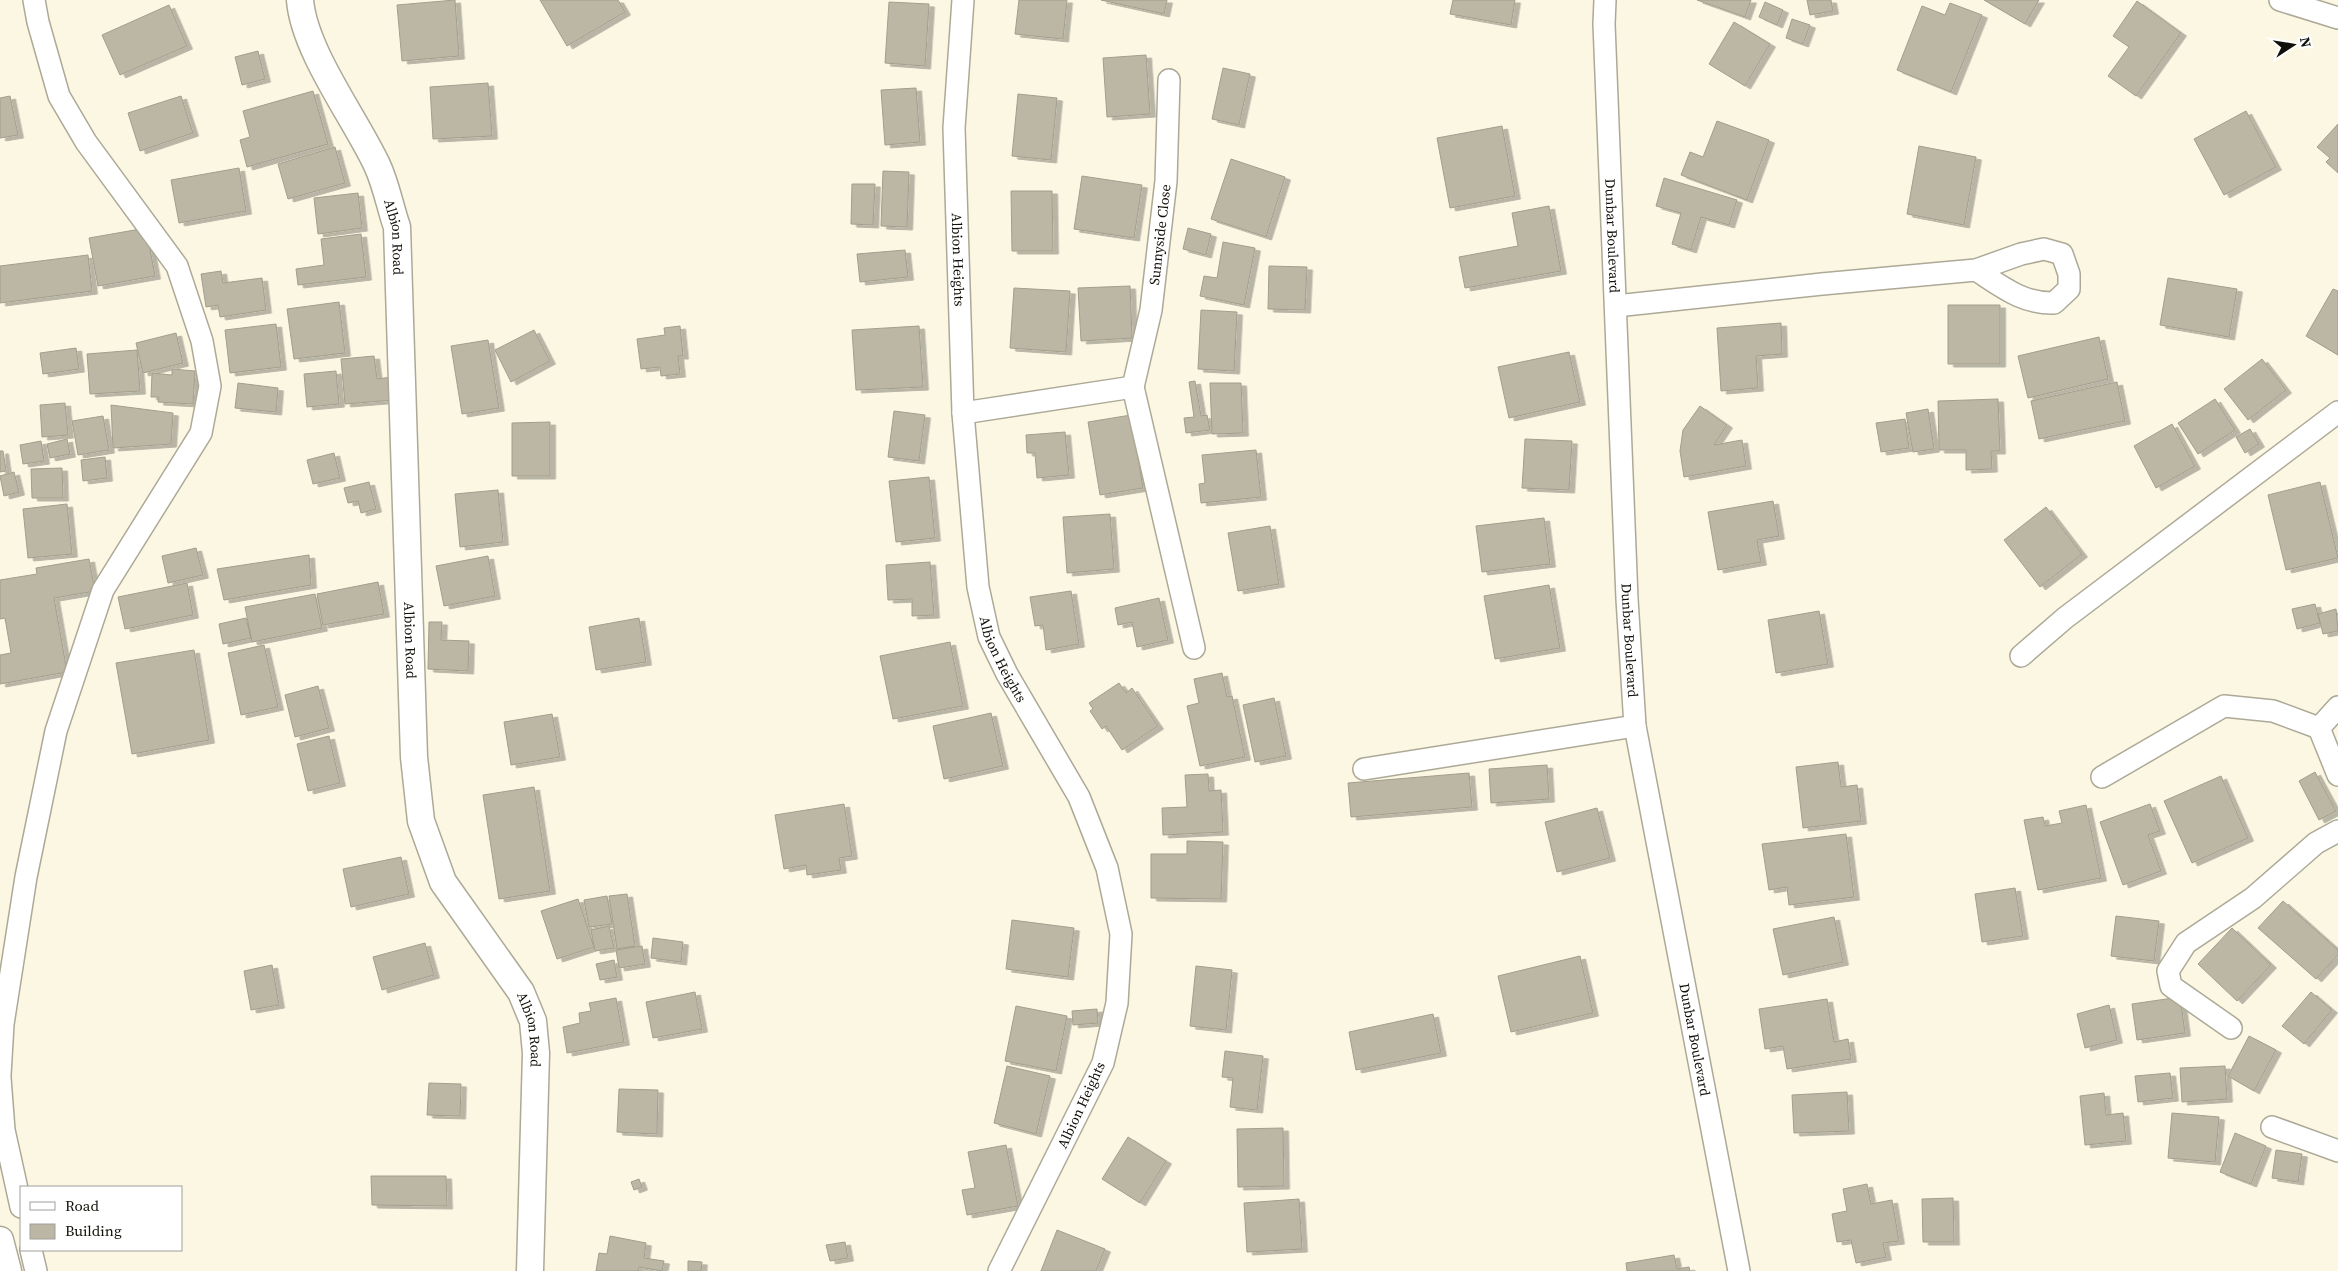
<svg xmlns="http://www.w3.org/2000/svg" width="2338" height="1271" font-family="'Source Serif 4',serif">
<style>
.building{fill:#bbb7a4;stroke:#a29e8c;filter:url(#shadow)}
.lines{fill:none;stroke-linecap:round;stroke-linejoin:round}
.minor-casing{stroke:#ada997;stroke-width:24}
.tertiary-casing{stroke:#ada997;stroke-width:29}
.minor{stroke:#fff;stroke-width:21}
.tertiary{stroke:#fff;stroke-width:26}
.labels{text-anchor:middle;dominant-baseline:central;stroke-width:5;stroke-linejoin:round;paint-order:stroke}
.street-label{font-size:14px;fill:#12100a;stroke:#fff}
</style>
<defs>
<filter id="shadow"><feDropShadow dx="5.5" dy="3" stdDeviation="0" flood-color="#0004"/></filter>
</defs>
<rect width="100%" height="100%" fill="#fbf7e3"/>
<path class="building" d="M455 0 459 56 402 61 397 5Z
M540 0H618L625 12 567 46Z
M1019 0H1067L1063 39 1015 34Z
M1101 0H1167L1164 14Z
M1453 0H1515L1511 25 1450 14Z
M1697 0H1751L1745 17Z
M1807 0H1831L1833 11 1810 15Z
M1984 0H2039L2025 24Z
M2137 1 2181 33 2136 96 2108 76 2129 47 2113 36Z
M889 2 929 4 925 66 885 63Z
M1765 2 1783 10 1777 25 1759 17Z
M1950 3 1982 15 1951 92 1897 70 1922 6 1945 15Z
M169 5 187 46 120 75 102 35Z
M1792 19 1810 25 1803 44 1786 38Z
M1734 22 1770 44 1745 86 1709 64Z
M258 51 265 79 242 85 235 57Z
M1146 55 1150 114 1107 117 1103 58Z
M1223 68 1250 74 1239 125 1212 119Z
M488 83 492 136 433 139 430 87Z
M916 88 920 142 885 145 881 90Z
M313 91 328 144 247 167 240 140 250 137 243 111Z
M1018 94 1057 98 1051 160 1012 156Z
M10 96 18 135 0 138V98Z
M181 96 193 133 140 151 128 113Z
M2246 111 2276 167 2224 195 2194 139Z
M1717 121 1769 140 1747 200 1681 175 1690 152 1703 157Z
M2338 124V173L2326 162 2330 158 2317 147Z
M1502 126 1515 196 1450 208 1437 138Z
M1919 146 1976 157 1964 225 1907 214Z
M335 147 345 183 288 199 278 164Z
M1231 159 1285 177 1266 237 1211 219Z
M239 168 246 211 179 223 171 180Z
M883 171 909 172 907 227 881 226Z
M1082 176 1142 185 1134 238 1074 229Z
M1664 178 1737 200 1729 225 1701 217 1691 250 1672 244 1681 213 1656 206Z
M852 184H875L873 225 851 224Z
M1011 191H1052L1053 251H1012Z
M358 193 362 228 318 234 314 198Z
M1549 206 1561 271 1465 288 1459 257 1518 246 1512 213Z
M146 228 155 276 98 286 89 238Z
M1188 228 1211 234 1206 255 1183 249Z
M361 234 366 277 298 285 296 269 324 265 321 239Z
M1223 242 1255 248 1244 305 1200 296 1204 276 1217 278Z
M905 250 908 277 860 282 857 254Z
M88 255 92 291 0 303V266Z
M1269 266 1307 267 1305 310 1268 309Z
M221 271 223 283 262 278 266 310 220 317 218 305 206 307 201 274Z
M2168 278 2237 289 2229 337 2160 325Z
M1130 286 1132 338 1081 341 1078 288Z
M1014 288 1070 291 1066 352 1010 348Z
M2333 289 2338 291V355L2306 336Z
M339 302 345 353 294 359 287 309Z
M1948 305H2000V364H1948Z
M1201 310 1237 312 1234 371 1198 369Z
M1781 323 1782 354 1756 356 1758 388 1721 391 1717 328Z
M276 324 281 367 230 373 225 330Z
M680 326 683 356H678L680 374 661 376 660 367 641 369 637 339 665 335 664 328Z
M919 326 923 387 856 390 852 330Z
M534 330 550 361 511 382 495 350Z
M176 333 183 363 143 373 136 343Z
M2099 337 2108 379 2028 398 2018 356Z
M488 340 499 408 462 414 451 346Z
M76 348 79 369 43 374 40 353Z
M137 350 140 391 90 394 87 354Z
M1569 352 1580 402 1509 418 1498 367Z
M374 356 377 379 392 377 394 400 345 404 341 359Z
M2262 359 2286 390 2248 420 2224 389Z
M172 369 195 371 193 404 158 402 159 397H151L152 373 172 375Z
M336 371 339 404 307 407 304 374Z
M1195 381 1201 416 1207 415 1210 430 1186 433 1184 418 1194 417 1189 382Z
M2117 382 2125 421 2039 439 2031 401Z
M238 383 278 388 276 412 235 408Z
M1210 383H1241L1243 433 1212 434Z
M1998 399 2000 451H1991L1992 469 1966 470V450H1939L1938 401Z
M2215 399 2235 430 2198 454 2178 423Z
M65 403 68 435 42 437 40 405Z
M111 405 173 413 171 444 113 448Z
M1700 406 1727 425 1714 445 1742 440 1746 466 1684 477 1680 451 1683 430Z
M1928 409 1934 449 1913 452 1906 413Z
M894 411 925 415 919 461 888 457Z
M1131 415 1143 488 1100 495 1088 422Z
M103 416 109 450 78 455 72 421Z
M1905 419 1909 448 1881 452 1876 423Z
M550 422V476H512V423Z
M2172 424 2195 466 2156 488 2134 446Z
M2250 429 2259 444 2245 453 2236 437Z
M1065 432 1069 475 1037 478 1035 453H1027L1026 435Z
M67 439 70 454 50 458 47 444Z
M1525 439 1572 441 1569 490 1522 488Z
M41 441 44 461 23 464 20 445Z
M1256 450 1261 497 1201 503 1199 484 1205 483 1202 455Z
M0 451H3L6 471 0 472Z
M334 453 340 478 313 484 307 460Z
M105 457 107 478 83 481 81 460Z
M62 468 63 498H32L31 469Z
M14 472 19 492 4 496 0 476Z
M929 477 935 538 896 542 889 481Z
M369 482 376 509 361 513 358 501 348 503 344 488Z
M2320 482 2338 558 2286 570 2268 495Z
M498 490 503 542 460 547 455 494Z
M1773 501 1779 536 1757 540 1761 562 1718 570 1708 512Z
M67 504 72 554 28 558 23 509Z
M2046 507 2082 554 2040 587 2004 540Z
M1110 514 1114 569 1067 573 1063 517Z
M1544 518 1550 564 1482 572 1476 526Z
M1270 526 1279 584 1238 591 1228 533Z
M196 548 203 575 168 583 162 556Z
M309 555 311 585 224 600 217 569Z
M488 556 495 596 444 606 436 566Z
M89 559 95 591 54 598 67 672 0 684V655L11 653 5 618 0 619V580L37 574 36 568Z
M930 562 934 615 912 616V599L888 600 886 565Z
M378 582 384 614 323 625 317 594Z
M187 583 193 615 125 629 118 597Z
M1549 585 1560 648 1495 659 1484 596Z
M1071 591 1079 644 1046 650 1043 625 1035 626 1030 597Z
M315 594 322 628 252 642 245 607Z
M1159 598 1168 640 1137 647 1132 622 1118 625 1115 608Z
M2315 604 2320 623 2297 629 2292 609Z
M2336 609 2338 631 2323 634 2318 614Z
M1819 611 1828 664 1776 673 1768 620Z
M246 618 251 638 223 644 219 624Z
M639 618 646 662 596 670 589 627Z
M429 622H442L441 640 469 641 468 671 428 669Z
M950 642 963 706 893 719 880 656Z
M264 645 278 707 241 715 228 653Z
M194 650 209 740 132 754 116 663Z
M1222 673 1227 697 1232 696 1245 757 1200 766 1187 706 1199 703 1194 679Z
M1119 683 1126 693 1132 688 1158 726 1122 750 1106 726 1102 729 1090 711 1093 709 1089 703Z
M318 686 329 728 295 737 285 695Z
M1274 698 1286 756 1255 762 1243 705Z
M991 713 1003 766 944 779 933 726Z
M552 714 560 757 511 765 504 722Z
M329 736 340 783 308 791 297 744Z
M1838 762 1841 787 1857 785 1861 821 1803 828 1796 767Z
M1547 765 1549 799 1491 803 1489 769Z
M2315 772 2336 811 2319 820 2299 781Z
M1469 773 1472 807 1351 817 1348 783Z
M1208 774 1209 791 1221 790 1223 832 1163 835 1162 808 1187 807 1185 775Z
M2221 776 2248 838 2192 863 2164 801Z
M534 787 550 891 499 899 483 795Z
M844 804 852 856 839 858 841 870 807 875 806 865 784 869 775 815Z
M2150 804 2160 831 2148 835 2161 871 2123 885 2100 822Z
M2086 805 2101 878 2038 890 2024 820 2043 817 2045 826 2062 823 2059 811Z
M1597 808 1610 858 1557 872 1545 822Z
M1846 834 1854 897 1789 905 1787 887 1769 890 1762 844Z
M1187 841 1223 842 1221 899 1151 898V854H1187Z
M401 857 409 894 351 907 343 869Z
M2015 888 2023 936 1982 942 1975 894Z
M627 894 635 946 617 949 609 896Z
M607 896 612 924 589 927 584 900Z
M578 899 594 947 557 959 541 911Z
M2283 901 2338 950V955L2316 979 2258 928Z
M2116 916 2159 921 2154 961 2111 956Z
M1834 917 1843 962 1783 975 1773 929Z
M1012 920 1074 928 1068 977 1006 969Z
M609 926 614 948 595 951 591 930Z
M2232 928 2271 965 2237 1001 2198 964Z
M653 938 683 942 681 962 651 958Z
M425 943 434 975 382 990 373 957Z
M642 946 645 964 619 968 616 950Z
M1580 956 1593 1013 1511 1032 1498 976Z
M614 960 617 977 600 980 596 964Z
M272 965 279 1005 251 1010 244 971Z
M1196 966 1232 970 1226 1030 1190 1026Z
M695 992 702 1029 653 1038 646 1002Z
M2311 992 2332 1010 2304 1044 2282 1026Z
M2180 997 2185 1033 2137 1040 2132 1004Z
M616 998 624 1042 567 1053 563 1027 580 1023 579 1013 591 1011 589 1003Z
M1827 999 1834 1042 1848 1039 1851 1059 1787 1069 1783 1046 1765 1049 1759 1009Z
M2109 1005 2117 1040 2085 1048 2077 1014Z
M1016 1006 1067 1016 1056 1071 1005 1061Z
M1097 1009 1098 1023 1073 1025 1072 1011Z
M1433 1014 1441 1053 1356 1070 1349 1032Z
M2249 1036 2276 1050 2254 1091 2228 1076Z
M1225 1051 1263 1056 1257 1110 1230 1107 1233 1078 1222 1077Z
M1007 1066 1050 1076 1036 1134 994 1123Z
M2225 1066 2227 1099 2182 1102 2180 1068Z
M2170 1073 2173 1098 2138 1102 2135 1076Z
M429 1083 461 1084 460 1116 427 1115Z
M619 1089 658 1090 657 1134 617 1132Z
M1847 1092 1849 1131 1794 1133 1792 1095Z
M2104 1093 2106 1115 2123 1113 2126 1141 2085 1145 2080 1096Z
M2172 1113 2219 1117 2215 1162 2168 1158Z
M1283 1128 1284 1186 1238 1187 1237 1129Z
M2235 1133 2266 1146 2251 1184 2220 1172Z
M1128 1137 1166 1161 1140 1203 1102 1179Z
M1006 1145 1018 1206 967 1215 962 1190 975 1188 968 1152Z
M2276 1150 2302 1154 2298 1182 2272 1178Z
M371 1176H446L447 1206 372 1205Z
M639 1179 642 1187 634 1190 631 1182Z
M1867 1184 1871 1204 1892 1200 1899 1241 1883 1243 1886 1257 1856 1263 1851 1240 1837 1242 1832 1214 1847 1211 1843 1189Z
M1953 1198 1954 1242H1923L1922 1199Z
M1299 1199 1302 1249 1247 1252 1244 1203Z
M1057 1230 1105 1249 1096 1271H1041Z
M610 1236 646 1243 644 1258 664 1261 662 1271 639 1267 638 1271H596L599 1253 607 1254Z
M845 1242 848 1258 830 1261 826 1245Z
M1674 1255 1677 1269 1689 1267 1690 1271H1627L1626 1263Z
M688 1261 702 1262 701 1271H688Z"/>
<g class="lines">
<g class="minor-casing">
<g id="minor">
<path id="s1" d="M963 0 954 128 963 413 978 587 989 637 1007 674 1079 797 1107 868 1121 934 1117 1003 1103 1063 999 1271"/>
<path id="s2" d="M1605 0 1604 24 1627 599 1635 726 1739 1271"/>
<path d="M2280 0 2338 18"/>
<path d="M1616 306 1822 284 1976 270 2021 254 2044 249 2062 254 2069 274V289L2054 303C2023 304 2002 287 1976 270"/>
<path id="s3" d="M1133 387 1151 310 1166 181 1169 80"/>
<path d="M963 413 1133 387 1194 648"/>
<path d="M2021 656 2065 618 2338 412"/>
<path d="M2338 707 2319 728 2338 775"/>
<path d="M1364 769 1635 726"/>
<path d="M2102 777 2224 706 2273 711 2319 728"/>
<path d="M2231 1028 2171 986 2168 971 2186 943 2253 898 2316 843 2338 831"/>
<path d="M0 1075 3 1024 26 877 56 731 103 590 201 433 210 386 202 341 177 266 86 142 59 96 38 22 34 0"/>
<path d="M0 1078 4 1130 21 1207"/>
<path d="M2272 1127 2338 1151"/>
<path d="M31 1250 36 1271"/>
</g>
</g>
<g class="tertiary-casing">
<g id="tertiary">
<path id="s4" d="M300 0C304 51 355 118 377 165 386 184 390 207 397 227L414 757 421 821 443 882 521 992 533 1021 536 1053 530 1271"/>
<path d="M0 1240 8 1271"/>
</g>
</g>
<use href="#minor" class="minor"/>
<use href="#tertiary" class="tertiary"/>
</g>
<g class="labels">
<g class="street-label">
<text stroke="none"><textPath href="#s3" startOffset="155">Sunnyside Close</textPath></text>
<text stroke="none"><textPath href="#s2" startOffset="236">Dunbar Boulevard</textPath></text>
<text stroke="none"><textPath href="#s4" startOffset="258">Albion Road</textPath></text>
<text stroke="none"><textPath href="#s1" startOffset="260">Albion Heights</textPath></text>
<text stroke="none"><textPath href="#s2" startOffset="641">Dunbar Boulevard</textPath></text>
<text stroke="none"><textPath href="#s4" startOffset="662">Albion Road</textPath></text>
<text stroke="none"><textPath href="#s1" startOffset="665">Albion Heights</textPath></text>
<text stroke="none"><textPath href="#s4" startOffset="1082">Albion Road</textPath></text>
<text stroke="none"><textPath href="#s2" startOffset="1046">Dunbar Boulevard</textPath></text>
<text transform="translate(1081 1105) rotate(-65)">Albion Heights</text>
</g>
</g>
<rect x="20" y="1186" width="162" height="65" fill="#ffffff" stroke="#a09f9d"/>
<rect x="30" y="1202" width="25" height="8" fill="#ffffff" stroke="#a09f9d"/>
<text x="65" y="1211" font-size="15" fill="#12100a">Road</text>
<rect x="30" y="1224" width="25" height="15" fill="#bbb7a4" stroke="#a09f9d"/>
<text x="65" y="1236" font-size="15" fill="#12100a">Building</text>
<g transform="translate(2293 45) rotate(78)" stroke="#ffffff" stroke-width="4" paint-order="stroke">
<path d="M0-4L9 19L0 12L-9 19Z" fill="#12100a"/>
<text y="-8" font-size="14" font-weight="bold" text-anchor="middle" fill="#12100a">N</text>
</g>
</svg>
